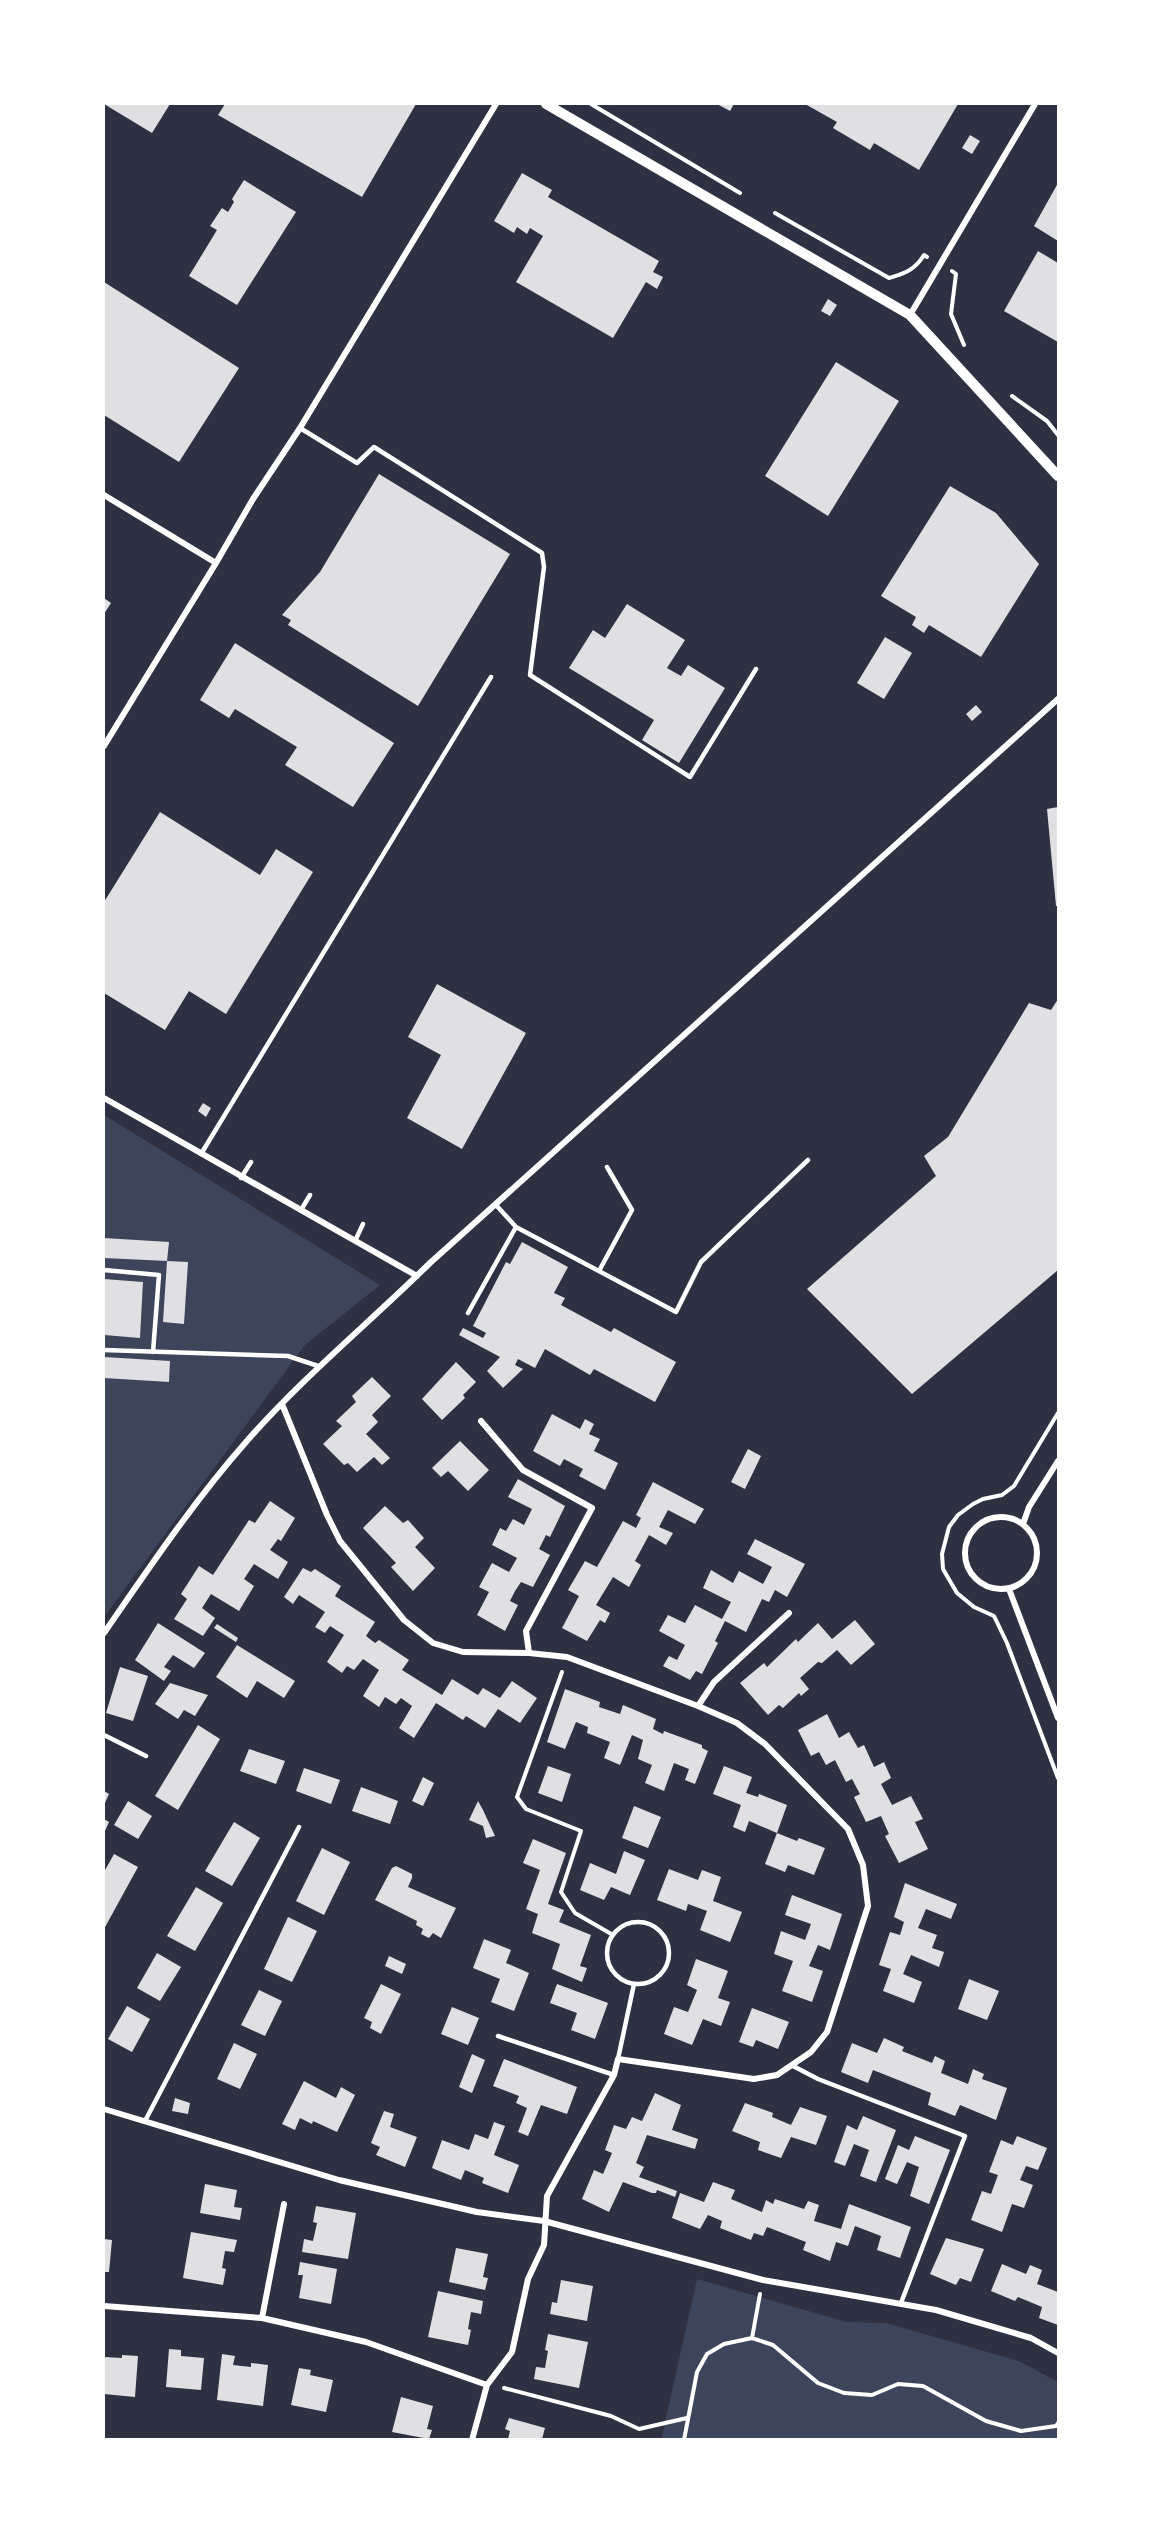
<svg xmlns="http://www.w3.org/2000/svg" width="1162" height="2543" font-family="Bitter,serif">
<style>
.green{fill:#3c4559}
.building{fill:#e0e0e3}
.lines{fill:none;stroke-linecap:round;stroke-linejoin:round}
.path{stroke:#fff;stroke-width:4}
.service{stroke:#fff;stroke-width:4.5}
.minor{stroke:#fff;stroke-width:6}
.tertiary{stroke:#fff;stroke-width:10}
</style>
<rect width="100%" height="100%" fill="#2d3142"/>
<path class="green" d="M104 1115 380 1285 305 1345 104 1617V1335L140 1337 143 1282 104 1279Z
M697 2279 847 2322 886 2323 1019 2361 1058 2382V2439L661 2440Z"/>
<path class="building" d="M104 104H170L152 133Z
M225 104H416L362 197 218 115Z
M717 104H734L730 111Z
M805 104H958L919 170 874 143 870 150 833 128 837 122Z
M970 135 980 141 972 154 962 148Z
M522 173 552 190 548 197 659 261 653 272 663 277 657 289 646 282 613 338 516 282 543 236 530 228 527 234 517 227 514 233 494 221Z
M244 180 296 212 237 305 189 276 217 230 210 226 222 208 228 212 234 202 232 199Z
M1058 183V241L1034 226Z
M1038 251 1058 263V342L1004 311Z
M104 282 239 368 179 462 104 415Z
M828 299 837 305 830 316 821 311Z
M836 362 899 401 828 516 765 476Z
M379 474 510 554 418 706 288 625 291 620 282 615 320 572Z
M950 486 996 513 1039 564 981 657 929 625 924 633 912 625 916 617 881 596Z
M104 598 111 603 104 614Z
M627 604 685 640 667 668 681 676 688 665 725 688 679 763 642 740 654 720 569 668 593 630 605 638Z
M885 637 912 653 884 699 857 683Z
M235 643 394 743 353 807 285 765 297 747 235 709 229 718 200 700Z
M976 705 982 712 972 721 966 714Z
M1058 807V906H1056L1047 809Z
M160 812 260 875 276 849 313 872 226 1014 189 991 165 1030 104 993V902Z
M437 984 526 1033 462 1149 407 1118 441 1055 408 1037Z
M1058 999V1270L912 1394 807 1289 936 1176 924 1156 948 1137 1029 1003 1051 1010Z
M203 1103 211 1108 206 1117 198 1111Z
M104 1238 169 1242 167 1261 188 1262 184 1324 163 1322 167 1261 104 1258Z
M522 1242 568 1267 554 1293 565 1298 561 1305 611 1332 614 1328 676 1362 655 1402 594 1369 590 1375 545 1349 535 1368 518 1359 515 1365 523 1369 503 1388 487 1371 500 1357 459 1335 463 1328 483 1338 486 1333 473 1326 506 1262 510 1264Z
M104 1279 143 1282 140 1338 104 1335Z
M104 1357 170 1361 169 1382 104 1378Z
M456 1362 476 1382 463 1395 465 1398 442 1420 422 1399Z
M372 1377 391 1396 372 1415 378 1422 366 1434 390 1458 382 1465 374 1457 357 1472 348 1463 344 1465 323 1444 342 1426 336 1421 356 1402 352 1396Z
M552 1414 580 1429 585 1419 594 1424 589 1434 600 1439 594 1451 618 1463 605 1490 579 1476 583 1469 564 1459 560 1466 533 1451Z
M460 1441 489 1470 468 1491 448 1471 441 1477 432 1468Z
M748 1449 761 1456 745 1489 731 1482Z
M518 1479 565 1506 550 1537 546 1535 539 1549 550 1555 533 1587 521 1582 515 1591 510 1601 518 1605 505 1631 477 1615 489 1592 479 1587 492 1563 509 1572 517 1558 492 1545 500 1528 506 1531 513 1519 524 1525 532 1509 508 1497Z
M653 1482 704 1509 695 1524 668 1510 659 1527 673 1533 666 1545 649 1535 635 1561 641 1565 629 1587 613 1577 596 1605 610 1613 605 1623 600 1620 587 1641 562 1628 579 1596 568 1590 585 1561 597 1567 623 1521 636 1528 641 1518 636 1515Z
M270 1501 295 1518 281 1541 278 1539 270 1550 288 1562 278 1579 254 1564 244 1579 254 1586 239 1611 211 1594 202 1608 215 1618 203 1636 174 1619 187 1599 181 1594 199 1566 213 1575 249 1520 255 1523Z
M385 1506 403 1523 408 1520 424 1538 415 1547 435 1568 413 1591 391 1567 396 1563 363 1528Z
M755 1539 805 1564 787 1597 775 1590 769 1602 762 1599 746 1632 725 1621 715 1641 718 1643 702 1674 696 1671 690 1680 663 1666 669 1656 677 1660 685 1645 659 1631 668 1615 685 1623 695 1605 722 1619 731 1602 703 1588 711 1570 733 1583 739 1571 763 1584 772 1567 747 1554Z
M303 1568 311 1572 315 1569 341 1586 335 1596 375 1622 366 1636 375 1643 379 1640 409 1660 402 1670 442 1695 452 1679 478 1695 483 1688 500 1698 512 1681 537 1698 520 1723 498 1709 485 1728 466 1716 463 1720 436 1703 414 1738 399 1728 412 1706 401 1698 396 1704 385 1697 379 1707 363 1696 379 1670 363 1659 354 1670 347 1666 342 1673 327 1662 344 1635 330 1626 325 1633 315 1627 325 1612 299 1595 293 1604 284 1597Z
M855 1620 875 1644 851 1665 837 1650 822 1663 818 1662 800 1678 809 1689 801 1696 799 1693 783 1708 779 1705 768 1715 740 1683 764 1663 767 1667 796 1639 798 1642 818 1623 832 1639Z
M158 1623 205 1653 194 1668 173 1655 164 1667 171 1671 164 1681 135 1660Z
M217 1624 238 1638 236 1642 214 1628Z
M237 1645 295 1681 284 1698 257 1681 247 1698 216 1677Z
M120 1667 148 1676 133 1721 106 1713Z
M170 1683 208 1695 195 1716 184 1710 178 1719 155 1704Z
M565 1689 600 1702 599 1707 620 1714 623 1705 656 1719 653 1729 663 1734 664 1731 702 1745V1748L708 1751 695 1784 685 1780 689 1769 674 1763 664 1791 645 1783 652 1765 638 1759 643 1740 632 1735 620 1765 604 1758 610 1742 587 1733 588 1727 576 1722 565 1749 547 1742Z
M827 1714 839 1738 849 1732 858 1748 864 1745 874 1767 884 1762 891 1778 881 1784 892 1805 911 1796 923 1819 915 1822 928 1849 899 1863 885 1836 889 1834 881 1816 866 1822 854 1797 860 1794 852 1779 846 1782 835 1760 826 1765 819 1752 811 1756 798 1730Z
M198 1725 220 1739 178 1810 155 1796Z
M249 1749 285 1761 276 1784 240 1771Z
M548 1766 571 1774 562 1802 538 1793Z
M724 1766 752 1777 746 1793 758 1797 759 1794 787 1805 777 1833 749 1821 745 1832 733 1827 741 1805 713 1794Z
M304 1768 340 1780 331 1804 296 1791Z
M423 1777 434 1783 423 1806 412 1801Z
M361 1787 398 1801 390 1824 352 1811Z
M104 1791 109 1794 104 1805Z
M128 1801 152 1816 138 1839 114 1825Z
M478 1801 483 1810 495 1836 486 1838 483 1826 469 1820Z
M634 1806 661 1817 648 1848 622 1838Z
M104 1819 109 1822 104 1833Z
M234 1822 260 1838 232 1886 205 1871Z
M777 1833 797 1841 799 1838 825 1848 814 1875 788 1865 785 1872 765 1864Z
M533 1839 566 1853 548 1904 564 1910 559 1922 591 1935 580 1966 587 1968 582 1982 552 1969 560 1944 532 1933 538 1914 526 1909 540 1870 523 1863Z
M322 1848 350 1862 324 1915 296 1901Z
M624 1851 645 1860 630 1895 611 1887 604 1900 580 1890 590 1863 616 1874Z
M114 1854 138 1867 104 1929V1872Z
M396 1866 412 1874V1878L408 1887 456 1908 441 1938 433 1933 429 1938 421 1934 423 1929 416 1925 417 1921 375 1900 392 1868Z
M669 1869 698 1880 702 1870 721 1877 713 1901 742 1912 730 1942 700 1930 707 1911 688 1904 686 1911 657 1900Z
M905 1883 957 1904 951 1919 926 1909 918 1928 937 1935 932 1948 944 1952 939 1967 911 1955 903 1974 922 1982 914 2003 883 1991 891 1969 879 1965 890 1932 900 1935 904 1922 894 1917Z
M196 1887 223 1903 195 1951 167 1936Z
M792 1895 842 1914 830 1950 818 1945 809 1966 823 1971 812 2002 782 1991 793 1961 774 1954 781 1931 805 1940 811 1924 785 1915Z
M288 1917 317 1931 292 1982 264 1969Z
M484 1939 511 1950 506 1963 529 1973 514 2011 491 2002 500 1979 473 1968Z
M157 1953 181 1967 160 2001 137 1988Z
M389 1956 406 1964 402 1974 385 1966Z
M696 1959 728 1971 718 1998 730 2002 721 2026 703 2019 692 2045 664 2034 674 2007 688 2012 697 1990 687 1985Z
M969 1979 999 1991 987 2020 958 2009Z
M381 1984 401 1994 381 2034 370 2028 372 2022 364 2018Z
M557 1984 608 2003 595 2039 571 2030 577 2013 550 2003Z
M259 1990 282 2001 265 2036 241 2025Z
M127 2006 150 2019 132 2052 108 2039Z
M452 2007 479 2018 468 2045 441 2034Z
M752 2008 789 2022 778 2049 756 2040 753 2047 739 2042Z
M884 2038 904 2047 902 2051 932 2063 935 2056 945 2061 941 2073 968 2084 973 2069 984 2074 982 2079 1007 2088 996 2120 960 2105 955 2116 928 2105 931 2093 873 2070 868 2083 841 2072 852 2043 877 2053Z
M234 2043 257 2054 240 2089 217 2079Z
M472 2054 485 2060 472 2093 459 2087Z
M504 2059 577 2087 567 2114 541 2105 528 2136 518 2132 527 2108 516 2103 519 2096 493 2086Z
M304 2081 336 2098 341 2087 355 2095 337 2132 313 2121 312 2124 300 2118 295 2130 282 2124Z
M655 2093 681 2105 672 2130 698 2139 695 2149 647 2135 636 2163 644 2167 639 2177 677 2191 675 2197 657 2190 656 2193H652L623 2182 609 2212 582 2199 594 2170 603 2174 612 2153 605 2150 614 2125 626 2129 632 2117 642 2121Z
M175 2098 190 2103 188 2114 172 2111Z
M745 2103 773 2113 772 2117 791 2125 800 2107 827 2116 816 2145 791 2137 781 2158 758 2150 760 2142 732 2131Z
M384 2111 394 2114 390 2127 417 2137 405 2167 376 2155 380 2147 371 2143Z
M863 2116 896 2130 876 2182 860 2176 869 2150 854 2144 845 2166 834 2162 847 2125 857 2130Z
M494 2122 505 2126 494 2155 519 2165 508 2193 482 2183 484 2178 465 2170 461 2180 432 2168 442 2140 469 2150 475 2134 488 2139Z
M915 2136 950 2150 929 2204 910 2196 919 2167 907 2162 897 2184 885 2179 898 2145 909 2150Z
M1017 2136 1047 2148 1038 2170 1026 2166 1020 2180 1033 2185 1024 2208 1012 2204 1002 2232 971 2220 982 2191 991 2194 998 2175 989 2172 1001 2140 1013 2145Z
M713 2182 735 2190 731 2199 762 2212 766 2200 773 2204 775 2199 804 2209 808 2201 819 2205 814 2221 841 2229 849 2204 911 2227 900 2258 877 2250 881 2236 855 2226 848 2246 836 2242 830 2261 803 2250 806 2242 767 2227 763 2236 754 2233 751 2240 720 2228 722 2221 708 2215 700 2229 672 2218 680 2193 704 2202Z
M205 2184 237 2190 234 2207 242 2208 240 2220 200 2213Z
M316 2206 356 2213 348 2259 302 2252 304 2239 313 2241 317 2223 313 2222Z
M191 2232 237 2240 234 2252 225 2251 222 2268 226 2269 223 2285 183 2278Z
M946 2238 984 2249 971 2282 960 2278 956 2285 930 2274Z
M104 2239 112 2240 109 2272H104Z
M456 2248 488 2254 483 2277 488 2278 485 2290 449 2282Z
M300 2262 337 2269 331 2304 299 2298 303 2275H298Z
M1002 2264 1026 2274 1030 2265 1042 2270 1037 2284 1058 2292V2325L1039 2318 1042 2307 1018 2297 1015 2301 991 2291Z
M561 2280 593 2286 587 2321 550 2314 552 2302 557 2303Z
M438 2291 483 2301 481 2314 471 2312 468 2329 471 2330 468 2345 428 2337Z
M548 2334 588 2342 579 2388 534 2379 536 2367 545 2368 548 2351 545 2350Z
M169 2349 181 2350V2356L204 2358 201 2390 166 2387Z
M222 2354 235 2356 233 2365 251 2367V2363L268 2365 263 2406 217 2400Z
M122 2355 138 2356 135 2397 104 2394V2357L122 2358Z
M299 2368 311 2370 310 2375 333 2380 326 2412 291 2405Z
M401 2397 433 2406 427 2429 432 2430 429 2439 392 2432Z
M509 2418 545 2428 542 2439H508L510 2431 505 2429Z"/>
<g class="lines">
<path class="path" d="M591 104 740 193
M775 213 889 278C905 273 915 270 924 255L927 257
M952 271 956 274 951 314 964 345
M1012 396 1047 421 1058 435
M1058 1413 1014 1486 1002 1495 983 1499 973 1504 958 1515 949 1527 942 1554 943 1569 957 1593 974 1607 994 1616 1007 1643 1058 1778
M562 1672 517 1797 526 1809 581 1831 561 1892 575 1913 613 1935
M752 2338 760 2294
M504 2388 611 2416 639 2429 687 2418
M684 2440 697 2372 707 2354 724 2344 752 2338 773 2345 818 2383 844 2393 872 2395 898 2384 923 2386 986 2421 1021 2431 1056 2426 1058 2423"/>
<path class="service" d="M300 428 357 463 374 447 542 553 544 567 530 675 690 777 756 669
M201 1154 491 677
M241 1178 251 1162
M496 1205 516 1227 676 1312 701 1262 808 1160
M301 1210 310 1195
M355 1241 363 1224
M104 1270 159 1275 153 1352
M599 1271 632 1210 607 1167
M468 1313 516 1227
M104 1350 288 1356 318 1366
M104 1735 146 1756
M607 1953a31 31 0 1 1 62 0a31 31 0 1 1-62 0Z
M498 2036 614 2075
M618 2059 634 1984
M793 2066 818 2079 965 2136 901 2303
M145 2121 299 1827"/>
<path class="minor" d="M910 315 1035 104
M104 495 216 563
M104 746 216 563 253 499 300 428 496 104
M104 1098 417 1276
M481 1421 523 1470 592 1508 526 1631 529 1653
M965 1553a36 36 0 1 1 72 0a36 36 0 1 1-72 0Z
M1023 1524 1029 1507 1058 1461
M1009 1589 1058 1718
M104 1633C149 1568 194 1501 246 1442 303 1377 369 1323 430 1263L1058 699
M698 1706 714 1682 789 1613
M104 2109 339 2180 477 2212 544 2221 763 2280 936 2310 1031 2338 1058 2353
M104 2306 262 2318 366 2342 487 2385 512 2352 528 2279 544 2245 547 2196 614 2075 618 2059 754 2079 777 2075 811 2052 827 2032 868 1906 863 1865 848 1829 765 1744 737 1723 698 1706 567 1657 529 1653 463 1652 433 1643 404 1620 340 1541 327 1515 282 1404
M262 2318 284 2204
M472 2440 487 2385"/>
<path class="tertiary" d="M546 104 910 315 1058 476"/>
</g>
<rect width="1162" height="2543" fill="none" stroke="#ffffff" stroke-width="210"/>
</svg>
